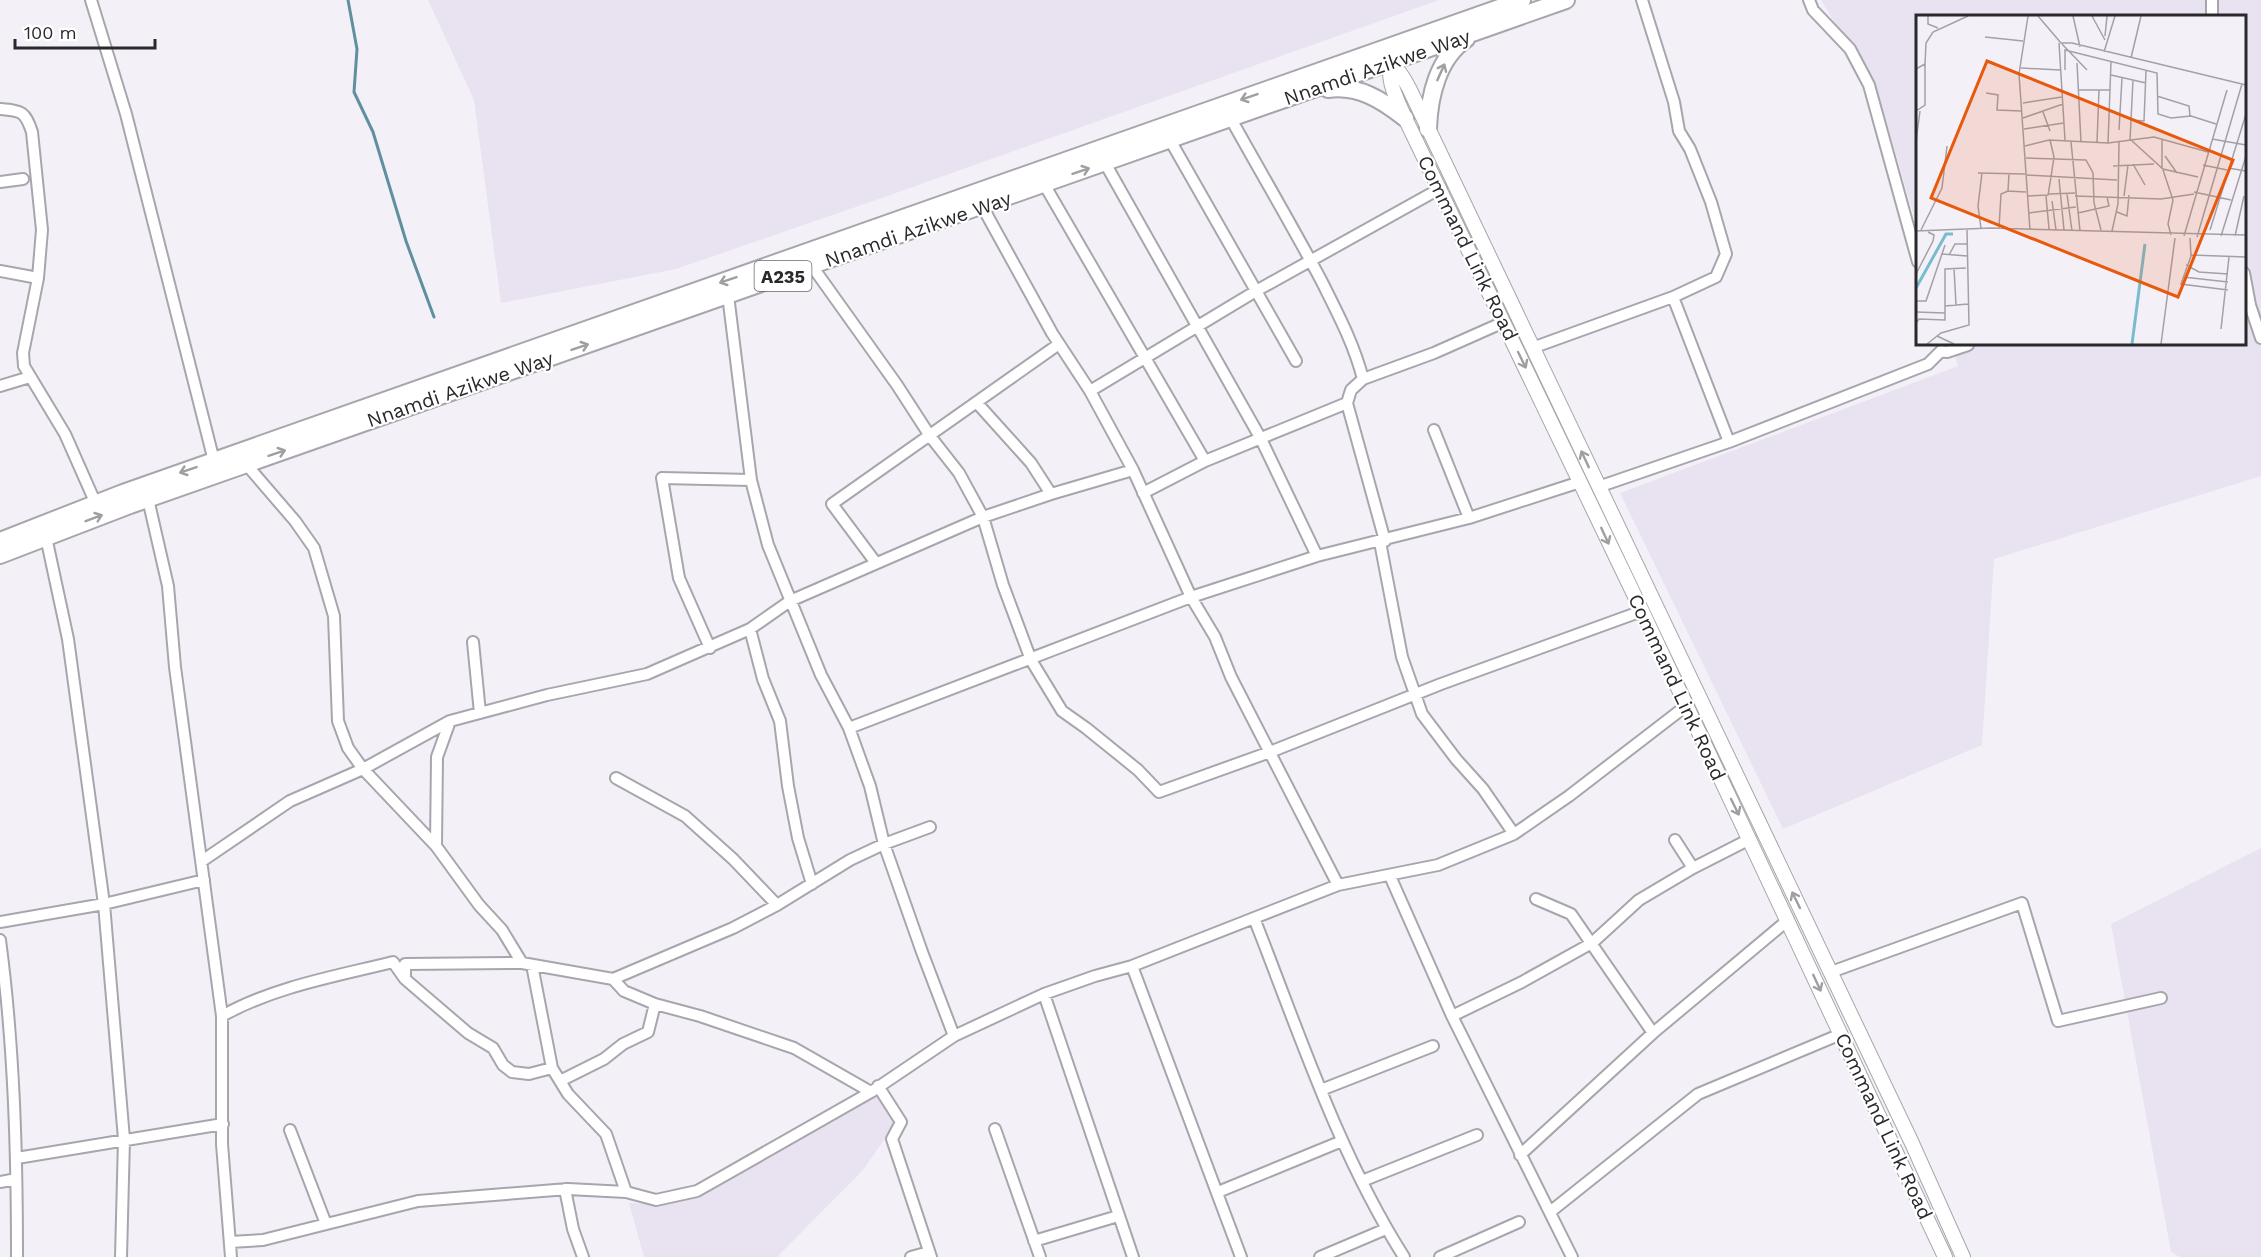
<svg xmlns="http://www.w3.org/2000/svg" width="2261" height="1257" font-family="'Work Sans',sans-serif">
<style>
.built{fill:#e9e2f0}
.lines{fill:none;stroke-linecap:round;stroke-linejoin:round}
.stream{stroke:#60909d;stroke-width:3}
.minor-casing{stroke:#a8a5ac;stroke-width:14}
.major-casing{stroke:#a8a5ac;stroke-width:16}
.highway-casing{stroke:#a8a5ac;stroke-width:20}
.minor{stroke:#fff;stroke-width:10}
.major{stroke:#fff;stroke-width:14}
.highway{stroke:#fff;stroke-width:16}
.oneway{stroke:#9f9ea0}
.labels{text-anchor:middle;dominant-baseline:central;stroke-width:4.5;stroke-linejoin:round;paint-order:stroke}
.shield{fill:#fff;stroke:#69686b;stroke-width:1.5}
.shield-label{font-size:18px;font-weight:bold;fill:#29282b}
.street-label{font-size:20px;fill:#29282b;stroke:#fff}
.inset-river{fill:none;stroke:#78bdce;stroke-width:3}
.inset-road{fill:none;stroke:#a3a0a6;stroke-width:1.5}
.view{fill:#e8590c;fill-opacity:0.15;stroke:#e8590c;stroke-width:3}
.inset-edge{fill:none;stroke:#29282b;stroke-width:3}
</style>
<rect width="100%" height="100%" fill="#f4f0f8"/>
<path class="built" d="M428 0H1439L879 199 676 269 501 303 474 100Z
M1821 0H2261V476L1994 559 1982 745 1783 829 1620 493 1958 366 1951 344H2244V16H1918L1917 227 1880 99Z
M2261 848V1257H2180L2171 1252 2111 924Z
M880 1091 896 1123 863 1170 777 1257H644L629 1203 651 1204 688 1199Z"/>
<g class="lines">
<path class="stream" d="M348 0 357 49 354 92 373 132 406 241 434 317"/>
<g class="minor-casing">
<path id="minor" d="M91 0 126 114 214 461
M1642 0 1674 102 1679 131 1690 149 1711 202 1726 254 1716 277 1673 297
M1809 0 1813 10 1850 49 1869 85 1918 262
M2212 16V0
M0 109C22 111 25 111 32 132L42 230 38 278 23 353 24 366 65 434 96 504
M1231 119C1261 173 1293 227 1322 282 1338 314 1354 344 1363 379
M1170 140 1296 361
M1105 163 1261 439 1317 556
M0 182 23 179
M1044 184 1205 461
M982 206 1052 333 1090 391 1133 470 1191 597 1215 637 1231 677 1338 885
M812 266 897 385 930 436 959 473 983 517 1003 585 1031 660 1062 711 1086 728 1138 770 1159 792 1270 752 1441 684 1642 611
M0 271 38 278
M2244 273 2250 305 2261 338
M728 295 751 480 768 545 821 675 849 728 870 786 884 844 922 952 954 1036
M1532 348 1673 297 1729 442
M0 386 30 377
M1090 391 1256 291 1441 188
M977 403 1031 463 1051 494
M1434 430 1469 518
M246 464 295 521 314 548 334 616 338 721 348 748 363 769 436 846 479 905 502 930 522 963
M1598 487 1729 442 1928 364 1941 351 1947 352 1968 345
M1143 493 1205 461 1347 403
M148 499 168 586 175 667 222 1016V1144L231 1257
M46 537 68 639 104 904 124 1139 121 1257
M1385 541 1347 403 1351 390 1363 379 1434 353 1504 322
M1380 542 1402 657 1422 714 1456 759 1483 789 1514 834
M876 563 832 504 1059 344
M750 629 763 679 780 721 788 786 798 838 812 884
M473 642 480 713
M710 648 679 578 662 478 751 480
M849 728 1191 597 1317 556 1469 518 1580 482
M616 778 685 816 733 859 777 905
M1675 840 1693 868
M436 846 437 757 450 721
M202 861 290 801 363 769 450 721 547 695 647 674 750 629 790 601 983 517 1051 494 1133 470
M1390 876 1452 1016 1572 1257
M1536 899 1571 914 1653 1033
M1254 918C1299 1032 1338 1153 1404 1257
M0 922 104 904 204 880
M0 940C14 1045 17 1151 17 1257
M532 965 552 1068 568 1094 606 1134 626 1192
M1132 966 1241 1257
M1831 972 2022 903 2058 1021 2161 998
M405 979 468 1033 493 1048 503 1065 512 1072 529 1074 552 1068
M613 979 733 928 777 905 850 860 884 844 930 827
M1044 994 1133 1257
M222 1016C273 987 337 976 393 962L405 979V964L522 963 613 979 624 991 655 1004 700 1016 794 1048 871 1092
M1452 1016 1522 982 1592 943 1639 900 1693 868 1750 839
M560 1081 604 1059 623 1044 648 1032 655 1004
M878 1086 901 1122 892 1139 931 1257
M1321 1090 1433 1046
M995 1129 1040 1257
M290 1130 326 1224
M1520 1155 1653 1033 1788 920
M17 1158 223 1124
M1362 1181 1477 1135
M0 1182 16 1179
M565 1189 573 1229 583 1257
M1218 1192 1342 1141
M1550 1212 1698 1094 1841 1034
M1034 1241 1118 1216
M230 1242 263 1240 418 1201 568 1189 626 1192 656 1200 697 1191 871 1092 954 1036 1044 994 1095 976 1132 966 1338 885 1438 865 1514 834 1569 796 1686 706
M911 1257 929 1252
M1320 1257 1386 1229
M1440 1257 1519 1222"/>
</g>
<g class="major-casing">
<path id="major" d="M1393 60C1384 78 1398 101 1405 118L1642 611 1945 1257
M1381 61C1396 64 1402 75 1409 88L1911 1141 1963 1257"/>
</g>
<g class="highway-casing">
<path id="highway" d="M1328 89C1359 85 1382 100 1405 118
M1428 129C1429 96 1438 58 1466 39
M0 541 123 493 1522 0
M0 555 130 505 1566 0"/>
</g>
<use href="#minor" class="minor"/>
<use href="#major" class="major"/>
<use href="#highway" class="highway"/>
</g>
<defs><path id="oneway-shaft" d="M-6 0H5M1.5-3L5.5 0L1.5 3" fill="none" stroke-width="1.6" stroke-linecap="round" stroke-linejoin="round" transform="scale(1.5)"/></defs>
<g class="oneway">
<use href="#oneway-shaft" transform="translate(1441 72) rotate(-66)"/>
<use href="#oneway-shaft" transform="translate(1249 97) rotate(161)"/>
<use href="#oneway-shaft" transform="translate(1081 171) rotate(-19)"/>
<use href="#oneway-shaft" transform="translate(728 280) rotate(161)"/>
<use href="#oneway-shaft" transform="translate(580 347) rotate(-19)"/>
<use href="#oneway-shaft" transform="translate(1522 360) rotate(64)"/>
<use href="#oneway-shaft" transform="translate(277 453) rotate(-19)"/>
<use href="#oneway-shaft" transform="translate(1585 459) rotate(-115)"/>
<use href="#oneway-shaft" transform="translate(188 470) rotate(161)"/>
<use href="#oneway-shaft" transform="translate(94 518) rotate(-21)"/>
<use href="#oneway-shaft" transform="translate(1605 536) rotate(65)"/>
<use href="#oneway-shaft" transform="translate(1735 807) rotate(64)"/>
<use href="#oneway-shaft" transform="translate(1796 900) rotate(-116)"/>
<use href="#oneway-shaft" transform="translate(1817 983) rotate(65)"/>
</g>
<g class="labels">
<rect class="shield" x="754.5" y="261" width="57" height="30" rx="4.5"/>
<g class="shield-label">
<text x="783" y="276">A235</text>
</g>
<g class="street-label">
<text transform="translate(1377 67) rotate(-19)">Nnamdi Azikwe Way</text>
<text transform="translate(918 229) rotate(-19)">Nnamdi Azikwe Way</text>
<text transform="translate(1468 248) rotate(64)">Command Link Road</text>
<text transform="translate(460 389) rotate(-19)">Nnamdi Azikwe Way</text>
<text transform="translate(1677 687) rotate(65)">Command Link Road</text>
<text transform="translate(1884 1126) rotate(65)">Command Link Road</text>
</g>
</g>
<g transform="translate(1916 15)">
<rect width="330" height="330" fill="#f4f0f8"/>
<path class="inset-river" d="M0 273 30 219H37M216 329 229 229"/>
<path class="inset-road" d="M12 1V9L22 13M112 1 103 59 114 215M122 1 145 28H156L330 70M157 1 164 32M176 1 189 25M189 21 191 1M69 22 107 26M143 28 149 125M146 29 171 55M188 37 199 1M215 43 225 1M161 48 165 127M105 53 144 55M0 54 9 49 10 28 17 17 52 1M149 55V35L241 58 242 99 255 103 275 101 300 109M195 60 230 68M162 75H194M70 78 82 80 81 95 105 96M241 81 273 91 274 101M107 88 146 82M0 96 9 90V49M127 97 134 116M107 103 147 89M216 105 228 106 230 56M108 114 148 108M203 115 206 63M296 124 330 130M134 125 138 142 135 162M214 125 217 65M215 125 247 154 282 162M246 125V154M0 126 4 96M155 127 164 216M181 127 183 75M192 128 195 47M109 131 133 125 192 128 238 122 292 137M249 141 261 158M110 143 170 145 177 158 178 188 185 215M217 149 229 170M287 150 311 155M197 151 238 149M312 153 330 156M247 155 257 185 252 209 255 220M62 158 109 159M93 158 92 176 110 177M111 160 201 165M143 164 148 215M278 177 315 185M133 179 159 178M151 179 156 216M112 181 132 180 135 162M130 181 133 214M159 181 245 184 278 179M208 181 212 150M136 186 140 215M201 197 211 201 213 180M113 198 160 192M162 198 193 191 191 182M65 213 62 191 66 158M83 213 85 179 92 176M5 215 26 173 31 131M294 215 330 99M0 216 75 213 330 220M196 216 202 189 203 127M268 221 311 75M305 221 330 141M319 221 328 181M281 222 326 69M274 223 275 241 265 269 312 275M26 239 51 241M33 240 39 229H51M275 240 330 242M270 250 283 257 312 259M38 253 40 290M0 259 17 226 18 220 12 217M267 262 312 267M0 286H10L29 230M29 291 52 289M0 297 29 298M0 308 3 304 29 305V254L50 253M305 314 313 242M21 321 38 329M11 329 25 318 53 310 51 215M245 329 259 223"/>
<path class="view" d="M71 46 317 145 262 282 15 183Z"/>
<rect width="330" height="330" class="inset-edge"/>
</g>
<path d="M15 39v9h140v-9" fill="none" stroke="#29282b" stroke-width="3"/>
<text x="24" y="39" font-size="18" fill="#29282b" stroke="#ffffff" stroke-width="4.5" paint-order="stroke">100 m</text>
</svg>
